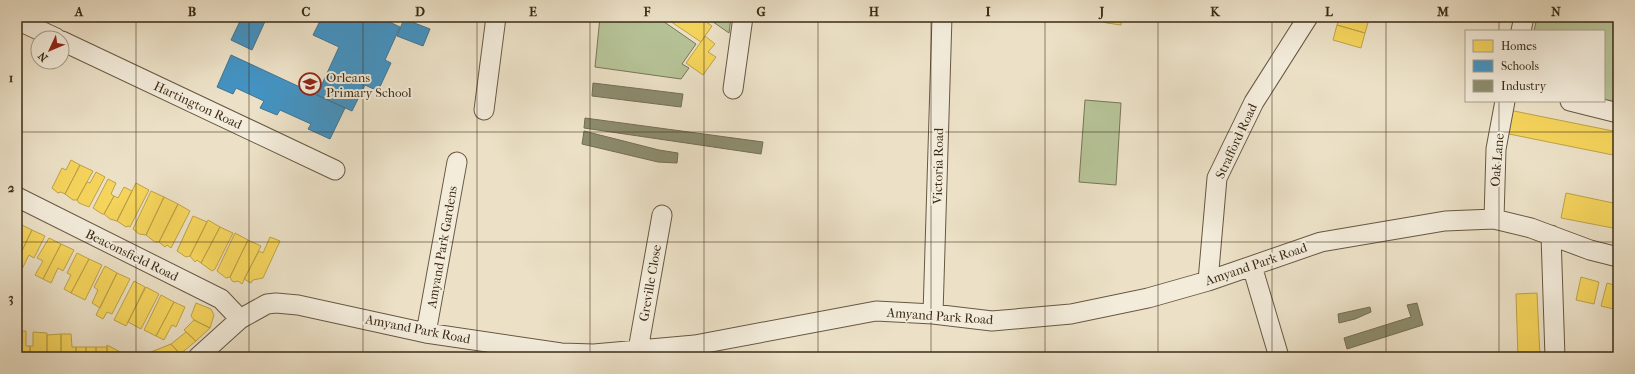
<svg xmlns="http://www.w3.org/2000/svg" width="1635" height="374" font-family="'IM FELL French Canon',serif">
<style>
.green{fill:#b6c397;stroke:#787656}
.homes{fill:#f6d55c;stroke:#bea247}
.schools{fill:#4393c3;stroke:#41748f}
.industry{fill:#8c8c6e;stroke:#746f53}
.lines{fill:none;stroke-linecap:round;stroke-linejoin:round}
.minor-casing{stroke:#675842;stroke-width:21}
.minor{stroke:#f3ecdb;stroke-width:19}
.grid{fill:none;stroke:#3b2a15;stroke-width:1;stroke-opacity:0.55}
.labels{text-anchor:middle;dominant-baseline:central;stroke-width:4;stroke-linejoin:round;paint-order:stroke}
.poi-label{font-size:13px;fill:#3b2a15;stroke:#f3ecdb;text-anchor:start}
.street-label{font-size:13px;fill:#3b2a15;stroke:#f3ecdb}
.neatline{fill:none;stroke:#3b2a15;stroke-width:1.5}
.grid-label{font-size:13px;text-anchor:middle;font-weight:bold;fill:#3b2a15}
</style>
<rect width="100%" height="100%" fill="#ece1c7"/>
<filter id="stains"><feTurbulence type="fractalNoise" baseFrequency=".005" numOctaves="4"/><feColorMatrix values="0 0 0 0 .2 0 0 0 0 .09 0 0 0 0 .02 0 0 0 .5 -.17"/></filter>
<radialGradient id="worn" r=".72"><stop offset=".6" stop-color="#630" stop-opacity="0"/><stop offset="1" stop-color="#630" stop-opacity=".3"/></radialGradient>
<path class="green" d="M600 17H657L696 44 682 64 689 68 681 79 595 67Z
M706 17H731L729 33Z
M1537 17H1618V105L1604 101V31H1534Z
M1085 100 1121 103 1116 185 1079 182Z"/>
<path class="homes" d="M664 17H699L712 26 701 42Z
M1094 17H1108L1107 23 1093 19Z
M1108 17H1122L1121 25 1107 23Z
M1340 17 1369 19 1365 33 1337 25Z
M1337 25 1365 33 1361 48 1333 40Z
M705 36 715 44 708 52 716 57 703 75 686 63Z
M1509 110 1618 132V156L1504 133Z
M71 160 80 165 65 194 61 192 58 193 52 188 62 168 66 170Z
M80 165 93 171 77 200H73L65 194Z
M96 172 105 177 89 207 79 203 77 200 87 182 90 183Z
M108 179 116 183 111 194 114 196 104 214H102L93 208Z
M136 183 149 190 130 227 128 226 126 227 117 221Z
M124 187 132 191 117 221 110 219 104 214 114 196 118 198Z
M151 191 164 197 146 235 139 234 133 229Z
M1566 193 1618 204V229L1561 218Z
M164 197 178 204 159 242H155L146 235Z
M178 204 190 211 171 248 167 245 165 247 159 242Z
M193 216 207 222 190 256 186 257 177 251Z
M208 220 220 227 201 263 197 260 195 262 190 256Z
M20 224 32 230 17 261V228Z
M220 227 233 233 215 269 212 271 201 263Z
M32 230 45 236 34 258 29 255 22 269 17 266V261Z
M235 233 248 240 230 277 226 278 217 271Z
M270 237 280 241 263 278 253 280 251 283 244 279 259 251 263 253Z
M49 238 61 244 43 279 35 275 43 261 37 258Z
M248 240 261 246 242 284 238 281 235 282 232 281 230 277Z
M61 244 74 250 63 271 58 268 51 283 43 279Z
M77 253 89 259 71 293 64 289 71 275 67 273Z
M89 259 102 265 85 300 71 293Z
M105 266 117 273 100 308 92 303 98 290 94 287Z
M117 273 130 279 112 314 107 312 103 319 96 315Z
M1581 277 1599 282 1594 304 1576 300Z
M134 281 145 287 126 326 114 320Z
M1607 283 1618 286V310L1601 306Z
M146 287 159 294 141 329 128 322Z
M1537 293 1540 357H1518L1516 294Z
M161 295 174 302 156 336 144 330Z
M174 302 185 307 176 327 172 325 164 340 156 336Z
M196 303 211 309 214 315 210 328 194 320 191 316Z
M194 320 210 328 196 341 184 330Z
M17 331H26V346H30V357H17Z
M33 332 47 333V357H30V346H33Z
M186 332 196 341 180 354 171 344Z
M61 334H71L72 347H76V357H61Z
M61 334V357H47V335Z
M171 344 180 354 173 357H154L151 352Z
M107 345 130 357H107Z
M76 347H86V357H76Z
M86 347H96V357H86Z
M96 347H107V357H96Z"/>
<path class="schools" d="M242 17H267L252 50 231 40Z
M322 17H359L363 19 364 17H379L400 27 385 60 391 63 378 91 365 85 352 111 317 95 339 47 313 35Z
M404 19 430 29 423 46 397 36Z
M231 55 345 108 330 139 308 129 311 124 280 110 277 115 260 108 264 101 236 88 233 94 217 87Z"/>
<path class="industry" d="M593 83 683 94 681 107 592 96Z
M585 118 763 142 761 154 584 128Z
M584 131 659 150 678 153 677 163 658 162 582 144Z
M1417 303 1423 325 1347 349 1344 338 1411 317 1407 305Z
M1370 307 1371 312 1355 319 1339 323 1338 314Z"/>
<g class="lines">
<g class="minor-casing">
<path id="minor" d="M17 20 56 38
M1521 31 1524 17
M62 41 335 170
M733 89 743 17
M1570 101 1618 113
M484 110 496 17
M17 197 221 299 240 319
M1494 219 1496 149 1505 101
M1551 235 1555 357
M1252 266 1279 357
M1208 281 1217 178 1254 102 1308 17
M933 314 942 17
M426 333 457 162
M638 350 662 215
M198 357 240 319 267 304 276 303 298 305 426 333 561 353 594 354 695 345 876 311 933 314 992 321 1071 314 1148 298 1208 281 1321 242 1445 221 1494 219 1531 228 1590 250 1618 257"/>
</g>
<use href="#minor" class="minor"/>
</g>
<path class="grid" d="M136 17V357M249 17V357M363 17V357M477 17V357M590 17V357M704 17V357M818 17V357M931 17V357M1045 17V357M1158 17V357M1272 17V357M1386 17V357M1499 17V31M1499 101V357M17 132H1618M17 242H1618"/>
<defs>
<g id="school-ring" transform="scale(1.15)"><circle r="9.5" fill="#f3ecdb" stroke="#8f2418" stroke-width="1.5"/><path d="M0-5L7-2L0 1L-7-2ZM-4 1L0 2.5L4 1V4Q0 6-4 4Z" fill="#8f2418"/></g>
</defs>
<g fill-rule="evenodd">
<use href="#school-ring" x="310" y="84"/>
</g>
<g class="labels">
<g class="poi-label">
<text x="326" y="77">Orleans<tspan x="326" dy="15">Primary School</tspan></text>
</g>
<g class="street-label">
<text transform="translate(198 105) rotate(25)">Hartington Road</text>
<text transform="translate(1236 141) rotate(-65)">Strafford Road</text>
<text transform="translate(1497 160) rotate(-85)">Oak Lane</text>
<text transform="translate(938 166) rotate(-89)">Victoria Road</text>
<text transform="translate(442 247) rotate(-80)">Amyand Park Gardens</text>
<text transform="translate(132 255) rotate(26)">Beaconsfield Road</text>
<text transform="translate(1256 264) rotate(-19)">Amyand Park Road</text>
<text transform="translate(650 283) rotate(-80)">Greville Close</text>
<text transform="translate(940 316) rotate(4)">Amyand Park Road</text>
<text transform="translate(418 329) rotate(11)">Amyand Park Road</text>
</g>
</g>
<rect width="1635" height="374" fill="none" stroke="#ece1c7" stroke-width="44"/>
<rect x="1465" y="30" width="140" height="72" fill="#f3ecdb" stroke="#a99e8c"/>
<rect x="1473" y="40" width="20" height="12" fill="#f6d55c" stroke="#a99e8c"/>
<text x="1501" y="50" font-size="12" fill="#3b2a15">Homes</text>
<rect x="1473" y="60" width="20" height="12" fill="#4393c3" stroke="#a99e8c"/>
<text x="1501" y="70" font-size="12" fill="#3b2a15">Schools</text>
<rect x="1473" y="80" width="20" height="12" fill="#8c8c6e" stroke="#a99e8c"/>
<text x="1501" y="90" font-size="12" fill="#3b2a15">Industry</text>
<g transform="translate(50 50) rotate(226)"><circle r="19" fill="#f3ecdb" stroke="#a99e8c"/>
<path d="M0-3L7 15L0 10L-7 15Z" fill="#8f2418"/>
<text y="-6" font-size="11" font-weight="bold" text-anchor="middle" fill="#3b2a15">N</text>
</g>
<rect x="22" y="22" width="1591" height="330" class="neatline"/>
<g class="grid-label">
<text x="79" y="16">A</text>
<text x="192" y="16">B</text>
<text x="306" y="16">C</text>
<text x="420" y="16">D</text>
<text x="533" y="16">E</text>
<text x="647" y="16">F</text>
<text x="761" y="16">G</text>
<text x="874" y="16">H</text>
<text x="988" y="16">I</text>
<text x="1102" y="16">J</text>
<text x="1215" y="16">K</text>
<text x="1329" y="16">L</text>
<text x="1443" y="16">M</text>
<text x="1556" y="16">N</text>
<text x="11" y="82">1</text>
<text x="11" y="192">2</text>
<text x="11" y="302">3</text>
</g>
<rect width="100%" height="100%" filter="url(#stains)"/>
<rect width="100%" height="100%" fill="url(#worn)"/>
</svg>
